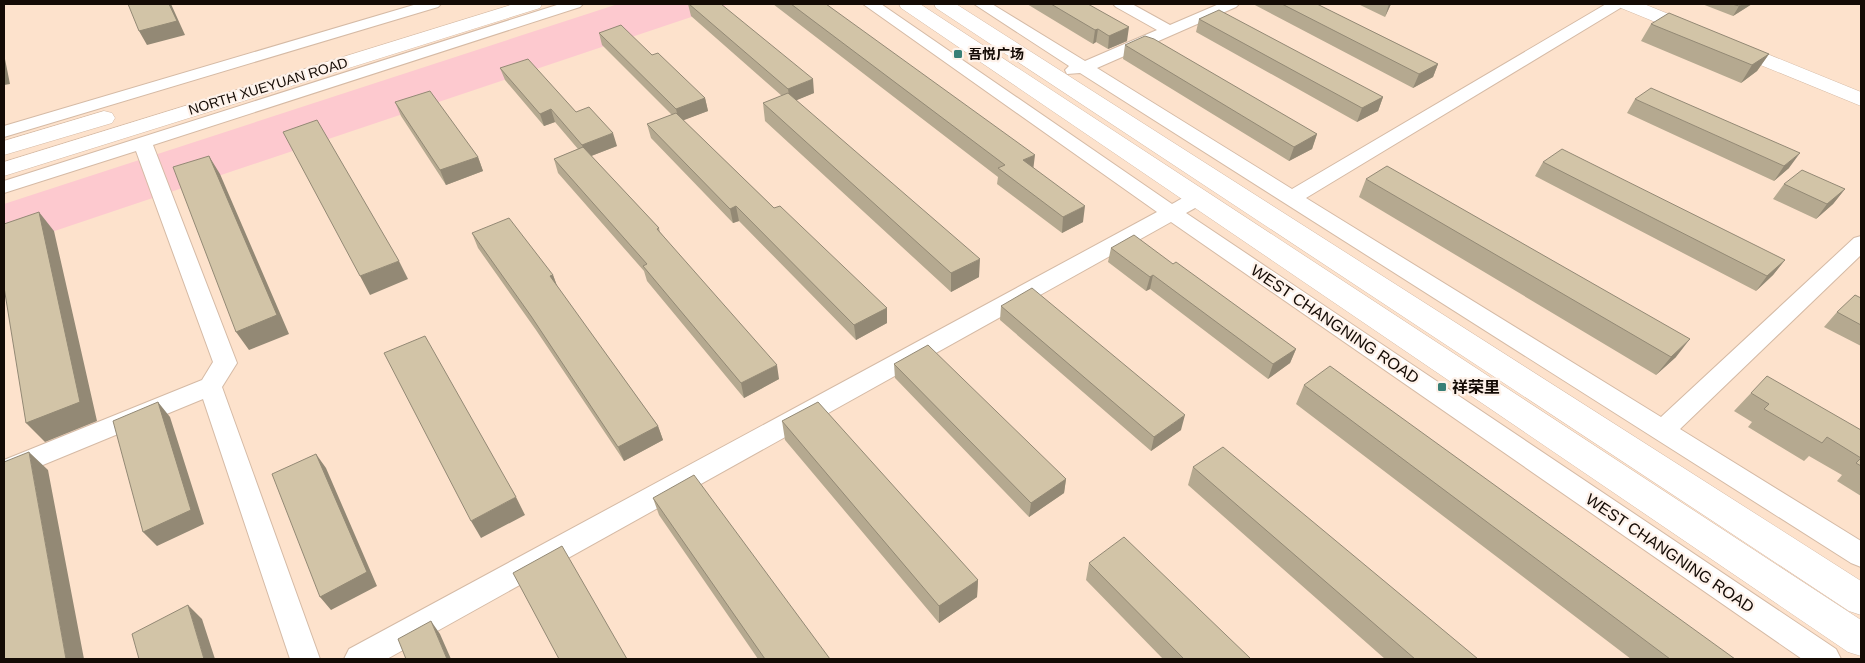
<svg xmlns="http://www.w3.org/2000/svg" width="1865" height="663" font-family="Helvetica,'Noto Sans SC',sans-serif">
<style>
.green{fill:#fdc9cf}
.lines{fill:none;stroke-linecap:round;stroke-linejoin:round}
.minor-casing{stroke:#d5baa5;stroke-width:2}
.tertiary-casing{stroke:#d5baa5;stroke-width:1}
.primary-casing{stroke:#d5baa5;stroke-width:1}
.minor{fill:#fff;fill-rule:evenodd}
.tertiary{fill:#fff;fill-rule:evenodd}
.primary{fill:#fff;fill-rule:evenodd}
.wall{fill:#b5a990}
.shaded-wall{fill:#938975}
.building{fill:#d2c4a7;stroke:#938975}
.poi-dot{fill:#397f76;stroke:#fef2ea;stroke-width:2}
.labels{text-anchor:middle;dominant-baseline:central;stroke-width:4.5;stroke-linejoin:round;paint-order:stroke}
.far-poi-label{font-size:14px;font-weight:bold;fill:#140b05;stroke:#fef2ea;text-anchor:start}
.far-street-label{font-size:14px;fill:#140b05;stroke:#fef2ea}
.street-label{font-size:16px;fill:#140b05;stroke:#fef2ea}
.poi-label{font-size:16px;font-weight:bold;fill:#140b05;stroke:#fef2ea;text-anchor:start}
</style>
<rect width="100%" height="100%" fill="#fde2cc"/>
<path class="green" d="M618 4H730L4 248V204Z"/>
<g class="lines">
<g class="minor-casing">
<path id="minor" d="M417 4H441L438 7 4 137V126Z
M560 4H583L580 7 153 145 237 363 222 387 320 659H290L203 399 4 481V460L202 380 213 362 136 151 4 193V181Z
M863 4H881L1172 204C1183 198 1193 190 1206 194L1209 198 1206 202 1186 213 1836 649 1841 659H1802L1171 222 387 659H344L349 649 1157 212Z
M974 4H992L1085 61 1157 30 1116 7 1113 4H1132L1170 25 1219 4H1239L1236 7 1097 68 1292 189 1606 4H1625L1622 7 1306 198 1661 417 1854 238 1861 236V255L1680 429 1861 541V567L1851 563 1080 73 1067 74 1065 70 1069 66Z"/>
</g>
<g class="tertiary-casing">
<path id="tertiary" d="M1619 4H1644L1861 92V106L1621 8Z"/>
</g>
<g class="primary-casing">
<path id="primary" d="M514 4H542L540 8 4 176V162Z
M899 4H920L1861 620V656L1848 652 901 8Z
M934 4H956L1861 581V615L1849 611 936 8Z
M104 111 112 113 115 118 112 123 4 155V141Z"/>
</g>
<use href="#minor" class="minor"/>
<use href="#tertiary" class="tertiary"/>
<use href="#primary" class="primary"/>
</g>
<path class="wall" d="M688 4H721L814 93 796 100 979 277 951 292 765 121 763 103 782 96 691 16Z
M773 4H826L1034 168 1083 222 1062 233 997 184 998 177Z
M1027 4H1088L1127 41 1108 49 1096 42 1093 44Z
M1253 4H1317L1438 64 1433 77 1413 88Z
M1358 4H1391L1385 17Z
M1702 4H1752L1733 16Z
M1199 19 1383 97 1378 111 1357 122 1196 32Z
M1651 24 1769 54 1757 71 1741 83 1641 41Z
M599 33 652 55 705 98 708 111 683 120 774 208 887 308V323L856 340 739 221 733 223 651 138 647 124 672 115 602 45Z
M1125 45 1317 134 1312 149 1289 161 1123 59Z
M500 68 576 112 617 146 591 156 659 228 660 232 779 379 744 398 647 281 644 271 558 173 554 159 578 149 555 122 544 126 505 80Z
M1635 99 1789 168 1774 181 1627 113Z
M395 102 478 157 483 171 446 185 401 116Z
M1543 162 1785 260 1773 275 1756 291 1535 176Z
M1366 179 1676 357 1656 375 1359 197Z
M1784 184 1845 189 1833 204 1816 219 1773 199Z
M472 233 553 275 558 288 658 426 663 440 624 461 536 330 478 248Z
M1111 248 1173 264 1296 349 1290 363 1268 379 1150 289 1146 291 1108 262Z
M1861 298V346L1824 327 1837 312Z
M1001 306 1181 430 1151 451 1000 320Z
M894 364 1066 479 1064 493 1029 517 895 378Z
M1304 385 1735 659H1631L1296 404Z
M1751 393 1861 430V496L1837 481 1842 475 1809 456 1804 461 1748 427 1752 422 1734 411Z
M782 421 978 580 977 597 939 623 785 440Z
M1193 467 1478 659H1385L1188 485Z
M653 498 830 659H758L659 515Z
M1089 563 1251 659H1163L1086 580Z"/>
<path class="shaded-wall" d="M169 4H171L185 35 147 45 139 31Z
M1389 4H1391L1385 17Z
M1743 4H1752L1733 16 1739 6Z
M1129 27 1127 41 1108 49 1109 36Z
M1098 29 1096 42 1093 44 1095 30Z
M4 54 10 84 4 85Z
M1769 54 1757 71 1741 83 1752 65Z
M1438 64 1433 77 1413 88 1419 74Z
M813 79 814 93 790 103 788 89Z
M1383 97 1378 111 1357 122 1362 108Z
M705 98 708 111 679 122 676 109Z
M551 109 555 122 544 126 540 114Z
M613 133 617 146 586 158 582 145Z
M1317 134 1312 149 1289 161 1294 147Z
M1800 153 1789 168 1774 181 1784 166Z
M1035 155 1033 171 1023 160Z
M209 156 220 174 289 334 249 350 236 332Z
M478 157 483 171 446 185 440 170Z
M1845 189 1833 204 1816 219 1827 204Z
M736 206 739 221 733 223 730 209Z
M1085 206 1083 222 1062 233 1063 217Z
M39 212 54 231 97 421 45 442 26 423Z
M980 259 979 277 951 292V273Z
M1785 260 1773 275 1756 291 1767 276Z
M399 261 408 279 370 295 360 276Z
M553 275 558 289 550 276Z
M1153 275 1150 289 1146 291 1150 277Z
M887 308V323L856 340 854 325Z
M1690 339 1676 357 1656 375 1671 357Z
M1296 349 1290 363 1268 379 1273 364Z
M777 365 779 379 744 398 741 383Z
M158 402 170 417 204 524 157 546 143 532Z
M1185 415 1181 430 1151 451 1154 437Z
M658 426 663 440 624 461 618 447Z
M29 452 48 470 84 659H66Z
M316 454 326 468 377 586 331 610 320 597Z
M1066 479 1064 493 1029 517 1031 503Z
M516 497 525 515 481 538 471 521Z
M978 580 977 597 939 623V606Z
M188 605 202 619 215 659H204Z
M431 621 440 634 451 659H447Z"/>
<path class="building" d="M128 4H169L177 21 139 31Z
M689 4H721L813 79 788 89Z
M791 4H826L1035 155 1023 160 1085 206 1063 217 998 168 1005 165Z
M1051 4H1088L1129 27 1109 36 1098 29 1095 30Z
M1282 4H1317L1438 64 1419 74Z
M1732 4H1743L1739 6Z
M1219 10 1383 97 1362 108 1199 19Z
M1669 13 1769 54 1752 65 1651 24Z
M621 25 652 55 658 53 705 98 676 109 599 33Z
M1145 36 1154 39 1317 134 1294 147 1125 45Z
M528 59 576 112 589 107 613 133 582 145 551 109 540 114 500 68Z
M1651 88 1800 153 1784 166 1635 99Z
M430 91 478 157 440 170 395 102Z
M788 93 980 259 951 273 763 103Z
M676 113 774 208 780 206 887 308 854 325 736 206 730 209 647 124Z
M317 120 399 261 360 276 283 132Z
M583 147 659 228 657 229 777 365 741 383 643 266 647 264 554 159Z
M1562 149 1785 260 1767 276 1543 162Z
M209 156 277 315 236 332 173 167Z
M1387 166 1690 339 1671 357 1366 179Z
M1802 170 1845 189 1827 204 1784 184Z
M39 212 80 402 26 423 4 287V224Z
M509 218 553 275 550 276 658 426 618 447 531 316 472 233Z
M1134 235 1173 264 1176 262 1296 349 1273 364 1153 275 1150 277 1111 248Z
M1032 288 1185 415 1154 437 1001 306Z
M1855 295 1861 298V325L1837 312Z
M425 336 516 497 471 521 384 353Z
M928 345 1066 479 1031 503 894 364Z
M1330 366 1735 659H1670L1304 385Z
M1767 376 1861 430V466L1856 463 1861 458 1827 437 1822 443 1764 409 1769 404 1751 393Z
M158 402 191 510 143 532 113 421Z
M818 402 978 580 939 606 782 421Z
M1223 447 1478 659H1415L1193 467Z
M29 452 66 659H4V462Z
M316 454 367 572 320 597 272 474Z
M694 475 830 659H765L653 498Z
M1124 537 1251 659H1184L1089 563Z
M562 546 627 659H559L513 573Z
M188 605 204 659H139L132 634Z
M431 621 447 659H406L398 639Z"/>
<g class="poi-dot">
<rect x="953" y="49" width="10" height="10" rx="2.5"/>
<rect x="1437" y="382" width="10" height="10" rx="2.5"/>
</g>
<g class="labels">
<g class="far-poi-label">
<text x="968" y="54">吾悦广场</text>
</g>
<g class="far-street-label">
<text transform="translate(268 86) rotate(-17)">NORTH XUEYUAN ROAD</text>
</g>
<g class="street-label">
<text transform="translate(1335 324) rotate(34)">WEST CHANGNING ROAD</text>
<text transform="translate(1670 553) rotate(34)">WEST CHANGNING ROAD</text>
</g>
<g class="poi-label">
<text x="1452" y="387">祥荣里</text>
</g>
</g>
<rect width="1865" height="663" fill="none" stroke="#140b05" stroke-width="10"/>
</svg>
